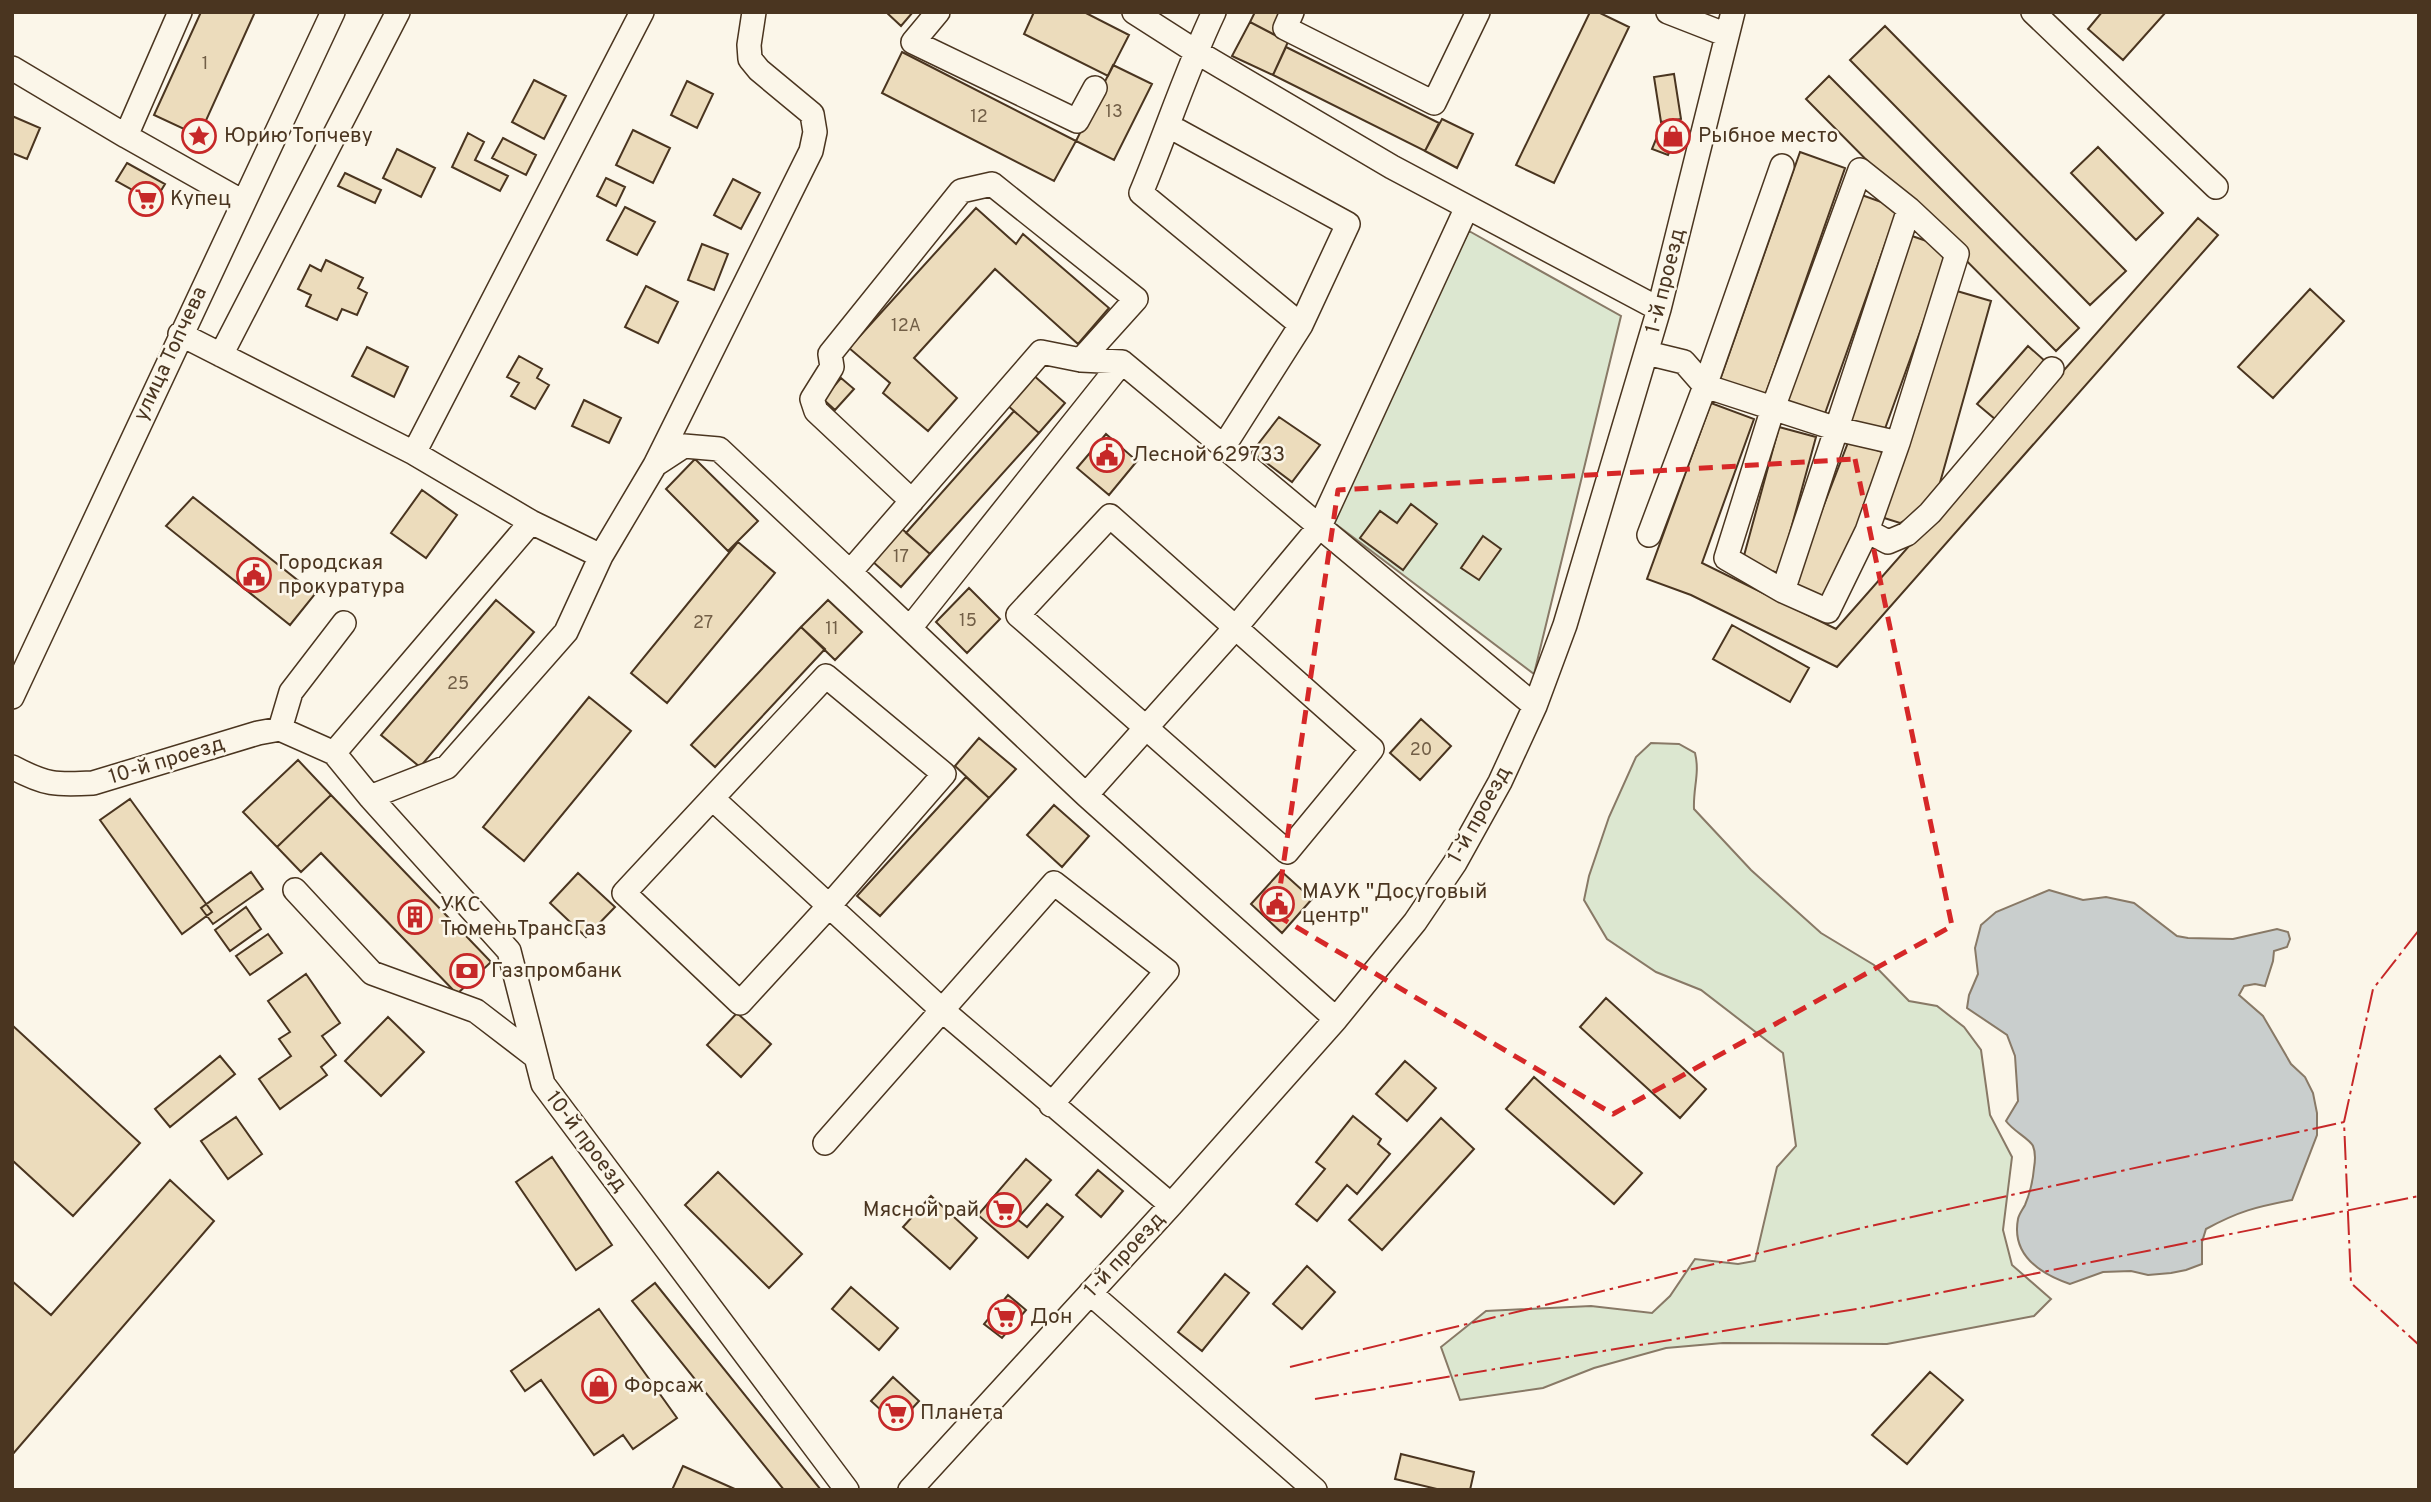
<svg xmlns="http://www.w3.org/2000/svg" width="2431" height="1502" font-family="Overpass,sans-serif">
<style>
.green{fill:#dce7d0;stroke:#887966;stroke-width:2}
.water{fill:#c9cecd;stroke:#887966;stroke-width:2}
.building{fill:#ecdcbc;stroke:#4a3520;stroke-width:2}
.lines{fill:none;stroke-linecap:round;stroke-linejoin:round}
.minor-casing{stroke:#4a3520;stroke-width:26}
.minor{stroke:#fbf6e9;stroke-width:23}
.power{stroke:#c62828;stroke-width:2;stroke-dasharray:24 5 3.5 5;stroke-linecap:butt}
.marked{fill:none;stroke:#d62828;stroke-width:5;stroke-dasharray:14 9;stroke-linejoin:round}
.labels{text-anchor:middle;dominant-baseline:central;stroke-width:5;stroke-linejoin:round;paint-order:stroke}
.number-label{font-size:18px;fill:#725f47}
.poi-label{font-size:21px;fill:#4a3520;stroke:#fbf6e9;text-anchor:start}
.street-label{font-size:21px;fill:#4a3520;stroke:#fbf6e9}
</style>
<rect width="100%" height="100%" fill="#fbf6e9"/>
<path class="green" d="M1469 231 1621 316 1534 674 1325 516Z
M1651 743 1679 744 1695 753C1700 773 1693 788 1694 809L1751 870 1821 933 1874 965 1909 1001 1937 1006 1964 1027 1981 1050 1990 1115 2012 1157 2003 1230 2012 1265 2051 1299 2034 1316 1887 1344 1723 1343 1666 1348 1594 1368 1543 1388 1460 1400 1441 1347 1486 1311 1591 1306 1652 1313 1670 1296 1695 1259 1738 1264 1755 1261 1777 1167 1796 1146 1783 1053 1701 990 1656 972 1607 939 1584 900 1589 876 1609 817 1636 757Z"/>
<path class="water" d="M2049 890 2083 900 2106 897 2134 903 2177 936 2188 938 2233 939 2277 929 2288 932 2290 939 2287 947 2274 951 2273 961 2265 986 2255 984 2244 986 2239 995 2263 1016 2291 1064 2305 1077 2313 1093 2317 1113V1135L2292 1200C2256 1207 2239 1211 2206 1229L2202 1242V1264L2186 1270 2171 1273 2148 1275 2131 1271 2103 1272 2070 1284C2041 1274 2011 1256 2018 1219 2019 1214 2023 1209 2025 1205 2030 1193 2033 1180 2034 1168 2035 1162 2036 1153 2033 1146 2030 1139 2013 1131 2006 1121L2018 1101 2015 1056 2007 1035 1967 1008 1969 995 1978 974 1975 948 1981 925 1996 912Z"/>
<path class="building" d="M201 12H255L199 136 154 115Z
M886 12H913L901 26Z
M1034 12H1084L1129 35 1108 76 1024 34Z
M1255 12H1286L1275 35 1250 22Z
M1590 12H1598L1629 27 1554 183 1516 165Z
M2102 12H2166L2123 60 2088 29Z
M1250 22 1288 42 1273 75 1232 56Z
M1885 26 2126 271 2090 305 1850 60Z
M1286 47 1439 123 1425 151 1273 75Z
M902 52 1076 141 1054 181 882 93Z
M1113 65 1152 84 1114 160 1076 141Z
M1674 74 1681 119 1661 122 1654 77Z
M1829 76 2079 328 2056 351 1806 99Z
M534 80 566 96 544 139 512 122Z
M687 81 713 94 697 128 671 115Z
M12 116 40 128 27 159 12 153Z
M1442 119 1473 134 1457 168 1425 151Z
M1661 127 1678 133 1668 155 1652 149Z
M633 130 670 148 653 183 616 165Z
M468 133 484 142 475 160 508 176 500 191 452 167Z
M503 138 536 155 526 175 492 158Z
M2098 147 2163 213 2136 240 2071 173Z
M397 149 435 168 421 197 383 178Z
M1800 152 1845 168 1764 399 1719 383Z
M127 163 165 184 154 202 116 181Z
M345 173 381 190 375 203 338 186Z
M606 178 625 187 616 206 597 196Z
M733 179 760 193 741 229 714 215Z
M1859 194 1898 208 1823 419 1785 405Z
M625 207 655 222 637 255 607 240Z
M976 208 1016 244 1023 234 1109 308 1078 344 995 269 914 358 957 398 928 431 883 393 890 383 849 348Z
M2198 218 2218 235 1837 667 1691 595 1647 579 1711 403 1754 419 1702 563 1836 629Z
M1912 236 1950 249 1882 437 1844 423Z
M702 244 728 254 714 290 688 280Z
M326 260 363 278 358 288 367 293 357 315 342 309 337 320 306 306 311 295 298 289 310 265 321 271Z
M646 286 678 302 658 343 625 327Z
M1950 289 1991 301 1934 504 1900 523 1881 517Z
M2310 289 2344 321 2273 398 2238 367Z
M2028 346 2045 361 1995 419 1977 404Z
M367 347 408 367 394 397 352 376Z
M519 356 542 369 537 378 549 385 535 409 511 396 519 383 507 377Z
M1032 374 1065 403 1039 433 1006 404Z
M841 378 854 389 835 410 823 399Z
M584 400 621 418 609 443 572 426Z
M1014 411 1039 433 930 554 906 533Z
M1279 417 1320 445 1292 482 1252 452Z
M1779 427 1816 437 1779 573 1742 563Z
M1106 434 1137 461 1109 495 1077 468Z
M1849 440 1885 453 1829 599 1793 585Z
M695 459 758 521 728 551 666 489Z
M422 490 457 515 426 558 391 533Z
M193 497 315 594 290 625 166 526Z
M1411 504 1437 524 1403 570 1360 538 1380 511 1397 523Z
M901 528 930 554 901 587 872 561Z
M1483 536 1501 549 1479 580 1461 568Z
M738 542 775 573 667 703 631 673Z
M969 588 1000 619 967 653 936 622Z
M496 600 534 632 420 767 381 735Z
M828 600 862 632 835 660 801 627Z
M1732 625 1809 668 1790 702 1713 659Z
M801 627 825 649 715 767 691 745Z
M589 697 631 731 524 861 483 827Z
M1421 719 1451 746 1420 780 1390 753Z
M979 738 1016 769 989 798 955 766Z
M298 760 331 795 277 847 243 812Z
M966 777 989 798 880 916 857 896Z
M331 795 491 962 457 994 321 853 301 872 277 847Z
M130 799 212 912 182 934 100 820Z
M1054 805 1089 836 1062 867 1027 835Z
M1281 871 1312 899 1282 933 1251 904Z
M251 872 263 889 213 924 201 908Z
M578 873 615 907 586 937 550 903Z
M246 907 261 929 230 951 215 930Z
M268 934 282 953 250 975 236 956Z
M306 974 340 1023 322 1036 336 1055 321 1067 327 1075 280 1109 259 1079 291 1056 279 1039 290 1032 268 1001Z
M1606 998 1706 1089 1680 1118 1580 1027Z
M737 1013 771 1044 741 1077 707 1045Z
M388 1017 424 1052 381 1096 345 1061Z
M12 1025 140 1143 73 1216 12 1160Z
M220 1056 235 1074 170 1127 155 1109Z
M1405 1061 1436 1088 1407 1121 1376 1094Z
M1534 1077 1642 1173 1614 1204 1506 1109Z
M1353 1116 1381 1139 1378 1144 1390 1154 1357 1194 1347 1185 1317 1221 1296 1204 1325 1169 1316 1162Z
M236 1117 262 1154 228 1179 201 1141Z
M1441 1118 1474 1149 1382 1250 1349 1220Z
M552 1157 612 1245 576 1270 516 1182Z
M1026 1159 1051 1180 1017 1219 1027 1227 1047 1204 1063 1217 1028 1258 978 1215Z
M1098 1170 1123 1191 1101 1217 1076 1195Z
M718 1172 802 1254 769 1288 685 1205Z
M170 1180 214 1221 12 1455V1281L51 1315Z
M931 1196 977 1238 950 1269 903 1227Z
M1307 1266 1335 1292 1302 1329 1273 1304Z
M1225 1274 1249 1293 1202 1351 1178 1332Z
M655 1283 821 1490H784L632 1301Z
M851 1287 898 1328 879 1350 832 1309Z
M1008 1295 1026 1310 1002 1338 984 1324Z
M599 1309 677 1418 633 1449 623 1435 594 1455 541 1380 525 1391 511 1371Z
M1930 1372 1963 1400 1907 1464 1872 1435Z
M893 1377 919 1401 897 1425 871 1401Z
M1401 1454 1474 1472 1470 1490H1441L1395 1479Z
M683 1466 737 1490H672Z"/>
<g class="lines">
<g class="minor-casing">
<path id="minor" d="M180 12 126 136 243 202
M938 12 913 42 1077 121 1095 88
M1134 12 1195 51 1392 167 1659 309
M1214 12C1186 71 1166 133 1141 193L1301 325
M1292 12 1285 28 1434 103 1478 12
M1668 12 1727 35
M2033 12 2216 187
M12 68 126 136
M1169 126 1348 224 1301 325 1224 446
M1860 170 1909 209 1957 254 1898 443 1867 531 1828 611 1783 591 1726 558 1773 408Z
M180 334 414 453 531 522 601 556
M1647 353 1684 362 1705 386 1837 429 1898 443
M221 355 398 12
M414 453 642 12
M655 465 811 151 815 132 812 114 759 70 750 59 749 45 754 12
M912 501 816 411 812 399 832 367 830 354 961 191 992 184 1136 299 1081 360
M1110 516 1372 749 1287 852 1018 615Z
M1867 531 1888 542 1907 534 1930 513 2052 369
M1649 535 1705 386 1782 166
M850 572 1086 795 1336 1019
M1783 591 1909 209
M910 628 1122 362
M826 676 944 774 829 906 740 1003 624 893Z
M12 697 333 12
M280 729 291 692 344 623
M334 753 531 522
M12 767C46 785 55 785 93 783L258 733 280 729 334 753 370 797 509 951 543 1084 847 1490
M1086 795 1236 627 1320 526 1467 207
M370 797 447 767 566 632 601 556 655 465 684 446 719 449 850 572 1041 352 1081 360 1122 362 1535 706
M713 799 942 1010 1171 1205
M295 890 372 973 476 1011 536 1057
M825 1143 1054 883 1167 971 1051 1105
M1090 1293 1315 1490
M910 1490 1171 1205 1336 1019 1415 922 1455 863 1500 782 1535 706 1565 625 1659 309 1733 12"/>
</g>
<use href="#minor" class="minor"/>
<path class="power" d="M2419 930 2373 989 2344 1122 2351 1283 2419 1345
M1290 1367 1866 1227 2344 1122
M1315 1399 1874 1306 2419 1196"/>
</g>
<path class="marked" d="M1855 459 1952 926 1613 1114 1276 915 1338 490Z"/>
<defs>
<g id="sight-ring" transform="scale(1.75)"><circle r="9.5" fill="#fbf6e9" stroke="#c62828" stroke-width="1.5"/><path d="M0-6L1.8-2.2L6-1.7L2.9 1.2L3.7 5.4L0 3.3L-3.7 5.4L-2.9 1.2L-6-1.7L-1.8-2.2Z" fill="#c62828"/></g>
<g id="shop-ring" transform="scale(1.75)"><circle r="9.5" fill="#fbf6e9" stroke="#c62828" stroke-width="1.5"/><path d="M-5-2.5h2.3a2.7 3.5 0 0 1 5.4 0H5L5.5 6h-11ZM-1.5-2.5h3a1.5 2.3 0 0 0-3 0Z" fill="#c62828"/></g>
<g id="supermarket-ring" transform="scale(1.75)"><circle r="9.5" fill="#fbf6e9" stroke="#c62828" stroke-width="1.5"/><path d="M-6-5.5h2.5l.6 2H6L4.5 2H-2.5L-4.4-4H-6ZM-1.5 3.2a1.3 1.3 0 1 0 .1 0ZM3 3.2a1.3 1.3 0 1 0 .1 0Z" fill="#c62828"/></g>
<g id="civic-ring" transform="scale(1.75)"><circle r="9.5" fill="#fbf6e9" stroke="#c62828" stroke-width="1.5"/><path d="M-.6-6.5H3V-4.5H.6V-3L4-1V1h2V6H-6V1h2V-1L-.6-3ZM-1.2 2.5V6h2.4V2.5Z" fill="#c62828"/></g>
<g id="building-ring" transform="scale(1.75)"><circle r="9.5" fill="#fbf6e9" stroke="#c62828" stroke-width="1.5"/><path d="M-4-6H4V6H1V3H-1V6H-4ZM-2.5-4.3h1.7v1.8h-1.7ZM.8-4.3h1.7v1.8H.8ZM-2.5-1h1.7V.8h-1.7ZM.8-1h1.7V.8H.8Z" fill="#c62828"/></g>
<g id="bank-ring" transform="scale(1.75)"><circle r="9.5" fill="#fbf6e9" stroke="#c62828" stroke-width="1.5"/><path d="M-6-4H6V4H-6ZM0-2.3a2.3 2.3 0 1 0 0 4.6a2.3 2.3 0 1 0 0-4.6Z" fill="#c62828"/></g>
</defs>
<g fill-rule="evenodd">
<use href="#sight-ring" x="199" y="136"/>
<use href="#shop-ring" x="1673" y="136"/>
<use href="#supermarket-ring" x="146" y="199"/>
<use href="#civic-ring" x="1107" y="455"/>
<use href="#civic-ring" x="254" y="575"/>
<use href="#civic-ring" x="1277" y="904"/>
<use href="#building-ring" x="415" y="917"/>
<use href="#bank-ring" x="467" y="971"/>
<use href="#supermarket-ring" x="1004" y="1210"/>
<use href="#supermarket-ring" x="1005" y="1317"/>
<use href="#shop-ring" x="599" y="1386"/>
<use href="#supermarket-ring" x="896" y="1413"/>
</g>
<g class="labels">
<g class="number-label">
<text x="205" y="64">1</text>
<text x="1114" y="112">13</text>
<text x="979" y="117">12</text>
<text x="906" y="326">12А</text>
<text x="901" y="557">17</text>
<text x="968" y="621">15</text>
<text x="703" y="623">27</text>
<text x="832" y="629">11</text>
<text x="458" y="684">25</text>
<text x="1421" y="750">20</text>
</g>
<g class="poi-label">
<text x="224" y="136">Юрию Топчеву</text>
<text x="1698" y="136">Рыбное место</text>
<text x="170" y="199">Купец</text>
<text x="1132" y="455">Лесной 629733</text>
<text x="278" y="563">Городская<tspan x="278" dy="24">прокуратура</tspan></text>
<text x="1302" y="892">МАУК "Досуговый<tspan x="1302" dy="24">центр"</tspan></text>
<text x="440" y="905">УКС<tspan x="440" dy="24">ТюменьТрансГаз</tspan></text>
<text x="491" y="971">Газпромбанк</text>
<text x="979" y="1210" text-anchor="end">Мясной рай</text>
<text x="1030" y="1317">Дон</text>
<text x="624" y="1386">Форсаж</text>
<text x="920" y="1413">Планета</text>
</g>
<g class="street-label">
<text transform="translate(1666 281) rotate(-76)">1-й проезд</text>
<text transform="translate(171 354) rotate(-65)">улица Топчева</text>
<text transform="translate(167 761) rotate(-17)">10-й проезд</text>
<text transform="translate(1480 815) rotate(-61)">1-й проезд</text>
<text transform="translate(586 1142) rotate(53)">10-й проезд</text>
<text transform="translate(1125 1255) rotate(-47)">1-й проезд</text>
</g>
</g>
<rect width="2431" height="1502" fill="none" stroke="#4a3520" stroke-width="28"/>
</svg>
